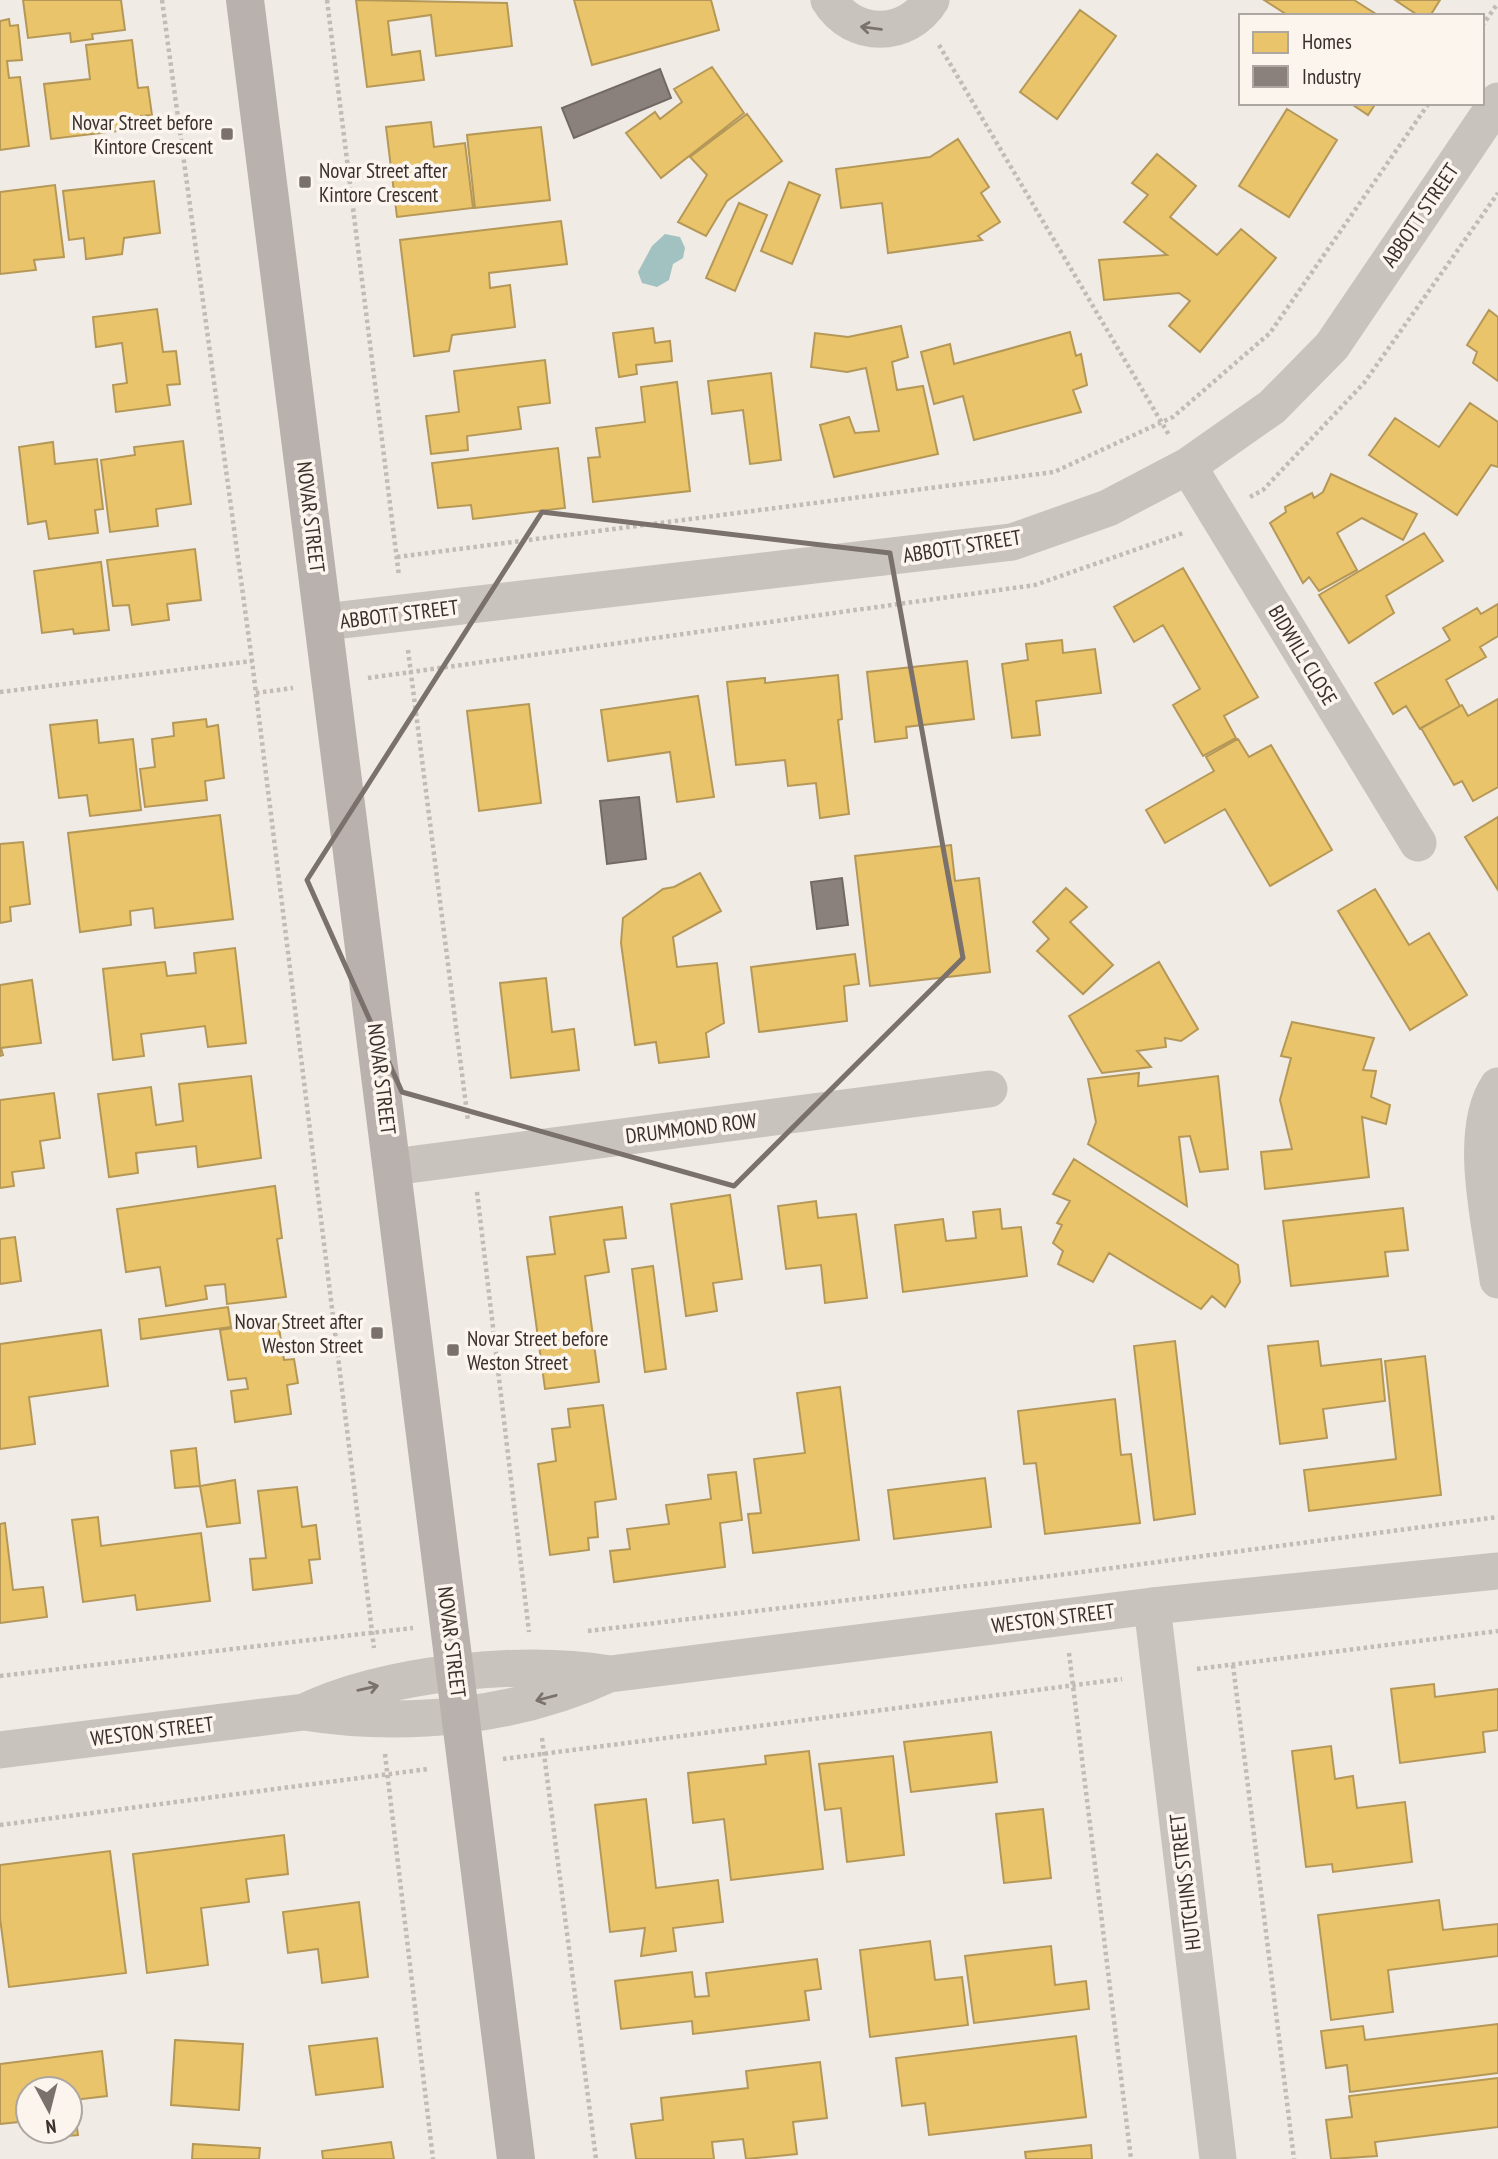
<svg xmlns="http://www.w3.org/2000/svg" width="1498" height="2159" font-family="'PT Sans Narrow',sans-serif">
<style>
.water{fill:#a1c2c1}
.homes{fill:#e9c46a;stroke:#b59857;stroke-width:2}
.industry{fill:#8a817c;stroke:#726964;stroke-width:2}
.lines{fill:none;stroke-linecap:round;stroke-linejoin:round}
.path{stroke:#c2bbb6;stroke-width:4.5;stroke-dasharray:3.5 3.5;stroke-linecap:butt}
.minor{stroke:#c9c3be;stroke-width:37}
.major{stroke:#b8b1ad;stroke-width:38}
.oneway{stroke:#7b726d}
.marked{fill:none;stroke:#7a716c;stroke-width:5;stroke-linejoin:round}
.poi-dot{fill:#7a716c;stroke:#fbf5ee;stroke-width:2.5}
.labels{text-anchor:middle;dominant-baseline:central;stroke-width:7;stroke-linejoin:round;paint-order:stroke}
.poi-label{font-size:21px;fill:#3b302b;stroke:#fbf5ee;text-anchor:end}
.street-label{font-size:21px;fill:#3b302b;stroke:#fbf5ee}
</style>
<rect width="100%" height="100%" fill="#f0ebe5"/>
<path class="water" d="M665 234 680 237 685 248 683 258 673 264 669 280 657 287 642 283 638 272 652 246Z"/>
<path class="homes" d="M23 0H121L125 30 92 34 93 39 71 42 70 33 28 38Z
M356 0 507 3 512 46 436 56 431 15 388 21 392 55 420 51 424 80 367 87Z
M574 0H711L719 30 592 65Z
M1264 0H1354L1379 16H1289Z
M1395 0H1440L1430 16H1419Z
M1080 10 1116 36 1057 119 1020 92Z
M9 19 10 26 18 25 22 60 7 61 9 78 20 77 29 146 0 150V21Z
M132 40 138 88 148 87 152 115 141 116 142 128 51 139 44 84 90 79 86 45Z
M712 67 744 113 661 178 626 133 655 112 660 119 682 102 674 89Z
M1350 103H1376L1368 115Z
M1287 109 1337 140 1289 217 1239 186Z
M747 114 782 161 727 201 706 236 678 222 707 175 690 157Z
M431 122 434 147 465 143 473 208 397 217 386 127Z
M541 127 550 200 475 208 467 135Z
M958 139 989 187 981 193 1000 222 978 236 982 240 888 253 882 203 841 208 836 169 930 157Z
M1157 154 1196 186 1170 217 1217 255 1241 229 1276 258 1200 352 1169 326 1190 301 1179 293 1104 300 1099 260 1167 255 1124 222 1148 195 1132 183Z
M154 181 160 233 124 238 122 254 86 259 84 238 69 240 63 191Z
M789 182 820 195 792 264 761 251Z
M55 185 64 257 34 260 36 270 0 274V192Z
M739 203 767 215 735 291 706 278Z
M561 221 567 264 489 273 490 288 510 285 515 327 452 335 449 351 414 356 400 240Z
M157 309 163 352 176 351 180 384 167 385 170 405 116 412 113 385 127 383 122 343 96 347 93 317Z
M1489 310 1498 317V381L1473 363 1477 352 1467 345Z
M901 326 908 357 892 362 897 390 923 386 938 454 834 477 820 425 849 417 855 433 879 431 866 368 847 372 811 367 815 333 848 337Z
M653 328 655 343 670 341 672 361 636 365 637 374 619 377 613 333Z
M1070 332 1076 356 1081 354 1087 385 1073 390 1081 412 974 440 963 396 934 404 921 352 950 344 954 364Z
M545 360 550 403 518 407 521 429 467 436 468 450 431 454 426 416 459 412 454 371Z
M771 373 781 460 750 464 743 410 712 414 708 381Z
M677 382 690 491 593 502 588 458 600 457 596 428 645 422 641 387Z
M1470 403 1498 422V467L1491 465 1457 515 1369 455 1395 418 1439 447Z
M183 441 191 504 156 509 158 526 110 532 101 460 135 455 134 447Z
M53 442 55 464 97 459 103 509 95 510 98 533 49 539 46 521 28 524 19 447Z
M558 448 565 508 473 519 471 505 438 508 432 463Z
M1331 474 1417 514 1403 540 1362 518 1337 533 1357 570 1319 591 1309 577 1303 583 1270 523 1286 512 1285 507 1312 493 1314 498 1323 492Z
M1424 533 1443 561 1386 596 1394 613 1349 643 1319 595Z
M195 549 201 600 167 604 169 620 132 625 129 605 113 606 107 560Z
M101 562 109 630 74 634 73 629 42 633 34 571Z
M1183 568 1258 697 1224 716 1236 738 1203 756 1173 705 1200 689 1163 625 1134 642 1114 607Z
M1498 604V636L1480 647 1486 657 1446 680 1460 706 1420 729 1406 706 1393 714 1375 683 1450 640 1443 628 1477 608 1481 614Z
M1062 640 1063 653 1095 649 1101 693 1036 701 1040 735 1012 738 1002 664 1028 660 1026 644Z
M967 661 974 719 906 727 907 738 875 742 867 672Z
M838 675 842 719 838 720 849 814 820 818 816 783 788 786 785 760 736 765 727 682 765 678V683Z
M698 696 714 797 677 802 670 752 608 761 601 710Z
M1498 699V787L1473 801 1462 781 1454 785 1421 728 1462 705 1468 716Z
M529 704 541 803 479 811 467 711Z
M206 719 207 727 218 725 224 778 205 781 207 800 145 807 140 769 155 767 152 739 174 736 173 723Z
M97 720 99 743 133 739 141 810 90 816 87 795 59 798 50 725Z
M1238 739 1249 757 1271 745 1332 850 1270 886 1225 809 1165 843 1146 810 1214 771 1206 757Z
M220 815 233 919 155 928 153 908 130 911 131 925 80 932 68 833Z
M1498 817V890L1465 837Z
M23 842 30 904 10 907 11 921 0 923V844Z
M951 845 955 881 979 878 990 972 870 986 855 856Z
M700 873 721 911 673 937 677 967 717 963 724 1023 706 1033 709 1057 659 1063 656 1042 635 1045 621 943 623 918 663 889 674 887Z
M1066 888 1087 907 1070 922 1113 965 1083 994 1037 951 1049 939 1033 922Z
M1375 889 1409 945 1429 933 1467 995 1410 1030 1338 911Z
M235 948 246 1043 208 1047 205 1026 141 1034 144 1056 113 1060 103 969 165 962 167 976 196 973 194 953Z
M855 954 859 984 844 986 847 1021 759 1032 751 967Z
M1159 962 1198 1029 1181 1041 1165 1038 1166 1047 1137 1051 1151 1067 1102 1073 1069 1016Z
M546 978 552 1032 574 1029 579 1070 511 1078 500 983Z
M32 980 41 1043 1 1048 3 1055 0 1056V985Z
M1292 1022 1374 1038 1363 1070 1376 1071 1371 1097 1390 1105 1386 1124 1362 1117 1369 1177 1265 1189 1261 1152 1292 1149 1280 1100 1291 1058 1281 1056Z
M1139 1073 1138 1086 1218 1076 1228 1169 1200 1172 1190 1136 1179 1137 1187 1206 1088 1144 1096 1122 1088 1079Z
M251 1076 261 1158 198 1167 196 1146 136 1153 138 1173 109 1177 98 1094 151 1087 156 1125 183 1121 179 1084Z
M54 1093 60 1138 40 1141 44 1168 12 1172 14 1186 0 1188V1100Z
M1074 1159 1238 1265 1240 1282 1225 1307 1212 1296 1201 1309 1109 1253 1093 1282 1058 1264 1063 1251 1053 1243 1062 1225 1057 1223 1070 1201 1053 1194Z
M275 1186 282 1238 277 1239 286 1297 227 1304 225 1284 205 1286 207 1299 166 1306 160 1267 126 1272 117 1209Z
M730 1195 742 1279 713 1283 717 1311 686 1316 671 1204Z
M816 1201 818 1218 856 1214 867 1298 825 1303 821 1265 786 1269 778 1206Z
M622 1207 626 1238 604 1240 609 1272 585 1276 599 1382 545 1389 527 1257 555 1254 550 1217Z
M1403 1208 1408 1250 1385 1252 1388 1276 1291 1286 1283 1221Z
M1000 1209 1002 1229 1021 1227 1027 1276 903 1292 895 1225 943 1219 946 1241 976 1238 973 1212Z
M15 1237 21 1281 0 1284V1239Z
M653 1266 666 1369 645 1372 632 1269Z
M228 1307 231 1327 141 1339 139 1319Z
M278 1321 284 1360 294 1359 298 1383 287 1385 291 1414 235 1422 231 1391 248 1389 246 1378 228 1380 220 1330Z
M101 1330 108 1386 29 1397 35 1444 0 1449V1344Z
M1175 1341 1195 1514 1154 1520 1134 1346Z
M1318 1341 1321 1366 1381 1359 1385 1401 1323 1409 1327 1438 1280 1444 1268 1346Z
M1425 1356 1441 1495 1309 1511 1304 1470 1396 1459 1385 1361Z
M840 1387 859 1540 753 1553 748 1514 761 1513 754 1459 805 1453 797 1393Z
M1115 1399 1121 1455 1131 1454 1140 1523 1045 1534 1036 1463 1024 1464 1018 1411Z
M603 1405 616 1499 595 1502 598 1537 588 1538 589 1550 550 1555 538 1464 556 1461 552 1429 570 1427 568 1409Z
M196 1448 200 1486 175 1488 171 1451Z
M736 1472 742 1520 720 1523 725 1567 614 1582 610 1551 630 1549 627 1529 669 1524 666 1505 711 1499 708 1475Z
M985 1478 991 1527 894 1539 888 1490Z
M235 1480 240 1523 207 1527 200 1486Z
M297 1487 302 1527 316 1525 320 1559 309 1560 312 1583 253 1590 250 1559 266 1558 258 1491Z
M98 1517 101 1546 201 1533 210 1601 137 1610 135 1595 83 1602 72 1520Z
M5 1523 13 1590 43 1587 47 1617 0 1623V1524Z
M1434 1684 1435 1697 1498 1689V1730L1483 1732 1485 1752 1400 1763 1391 1689Z
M991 1732 997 1782 911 1792 904 1742Z
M1331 1746 1335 1779 1353 1776 1357 1808 1405 1802 1412 1862 1333 1872 1332 1864 1306 1867 1292 1751Z
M809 1751 823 1869 731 1880 724 1819 693 1823 688 1773 766 1764 765 1756Z
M893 1756 904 1855 847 1862 841 1808 825 1810 819 1764Z
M646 1799 656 1888 718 1880 723 1922 673 1928 676 1951 641 1956 645 1928 610 1932 595 1805Z
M1043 1809 1051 1878 1004 1883 996 1814Z
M284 1835 288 1874 246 1879 249 1902 201 1908 208 1965 147 1973 133 1854Z
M110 1851 126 1973 9 1987 0 1918V1865Z
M1439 1900 1443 1930 1498 1924V1956L1388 1970 1393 2012 1331 2020 1318 1915Z
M359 1902 368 1977 322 1983 318 1949 288 1953 283 1912Z
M930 1941 935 1980 962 1977 968 2025 870 2037 860 1950Z
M1051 1946 1055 1985 1086 1981 1089 2009 974 2023 965 1956Z
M817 1959 821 1989 805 1991 809 2020 693 2034 692 2021 621 2029 615 1981 692 1972 695 1997 709 1996 706 1973Z
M1498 2024V2073L1350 2092 1347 2065 1326 2068 1321 2031 1363 2026 1365 2040Z
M1076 2036 1086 2117 929 2135 925 2103 902 2106 896 2058Z
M377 2038 383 2087 316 2095 309 2046Z
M175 2040 243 2044 239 2110 171 2105Z
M102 2051 107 2096 73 2100 78 2135 55 2137V2131H70V2089H28V2121L0 2124V2064Z
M820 2062 827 2118 793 2122 797 2154 746 2159 743 2139 712 2142 714 2159H636L631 2124 663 2120 661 2098 748 2088 746 2071Z
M1498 2078V2127L1375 2142 1377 2156 1331 2159 1326 2120 1352 2117 1349 2096Z
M391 2142 394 2159H323L322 2151Z
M193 2144 260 2148 259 2159H192Z
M1091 2145 1092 2159H1026L1025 2152Z"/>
<path class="industry" d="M660 69 671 98 574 138 562 108Z
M639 797 646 859 607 864 600 801Z
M842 878 848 925 817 929 811 882Z"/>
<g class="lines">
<path class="path" d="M162 0 252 661 374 1648
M327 0 399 576
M1482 26 1498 3
M939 45 1169 435
M1250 497 1263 490 1364 383 1498 193
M397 557 1054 472 1173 417 1270 333 1429 103
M408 650 468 1121
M368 678 1035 585 1183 533
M0 692 252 661
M256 693 293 688
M477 1192 529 1632
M588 1631 1059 1575 1498 1517
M1069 1653 1131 2159
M1233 1665 1294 2159
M1197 1669 1498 1631
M0 1676 413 1628
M542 1738 596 2159
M385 1754 433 2159
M503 1759 1122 1679
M0 1825 428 1769"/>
<path class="minor" d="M829 0C853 39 907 39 931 0
M1188 466 1418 843
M325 622 1012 542 1108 508 1188 466 1272 407 1332 346 1498 101
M1498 1086C1467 1132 1491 1226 1498 1280
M393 1167 989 1089
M1152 1606 1218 2159
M304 1712C385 1673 521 1659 610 1674L1152 1606 1498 1571
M0 1750 304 1712C405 1728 517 1717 609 1674"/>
<path class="major" d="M245 0 516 2159"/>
</g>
<defs><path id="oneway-shaft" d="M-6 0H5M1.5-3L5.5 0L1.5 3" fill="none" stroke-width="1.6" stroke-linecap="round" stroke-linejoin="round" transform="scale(1.75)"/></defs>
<g class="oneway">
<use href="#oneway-shaft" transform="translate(871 28) rotate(-172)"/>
<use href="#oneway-shaft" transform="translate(368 1688) rotate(-13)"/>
<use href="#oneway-shaft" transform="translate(546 1698) rotate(165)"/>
</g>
<path class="marked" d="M542 512 890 553 963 958 734 1186 402 1092 307 880Z"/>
<g class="poi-dot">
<rect x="220" y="127" width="14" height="14" rx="3.5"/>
<rect x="298" y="175" width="14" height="14" rx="3.5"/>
<rect x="370" y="1326" width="14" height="14" rx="3.5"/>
<rect x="446" y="1343" width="14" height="14" rx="3.5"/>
</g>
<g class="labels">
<g class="poi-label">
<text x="213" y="122">Novar Street before<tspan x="213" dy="24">Kintore Crescent</tspan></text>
<text x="319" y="170" text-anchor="start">Novar Street after<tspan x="319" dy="24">Kintore Crescent</tspan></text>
<text x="363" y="1321">Novar Street after<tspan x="363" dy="24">Weston Street</tspan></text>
<text x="467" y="1338" text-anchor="start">Novar Street before<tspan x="467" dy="24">Weston Street</tspan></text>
</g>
<g class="street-label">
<text transform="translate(1420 215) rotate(-56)">ABBOTT STREET</text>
<text transform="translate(311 517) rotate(83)">NOVAR STREET</text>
<text transform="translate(962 546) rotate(-9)">ABBOTT STREET</text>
<text transform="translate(399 614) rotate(-7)">ABBOTT STREET</text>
<text transform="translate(1303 655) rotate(59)">BIDWILL CLOSE</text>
<text transform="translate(382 1079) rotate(83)">NOVAR STREET</text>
<text transform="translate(691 1128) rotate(-7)">DRUMMOND ROW</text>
<text transform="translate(1053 1618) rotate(-7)">WESTON STREET</text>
<text transform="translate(452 1642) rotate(83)">NOVAR STREET</text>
<text transform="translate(152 1731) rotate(-7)">WESTON STREET</text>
<text transform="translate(1185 1882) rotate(-97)">HUTCHINS STREET</text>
</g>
</g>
<rect x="1239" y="14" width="245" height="91" fill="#fbf5ee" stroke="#aea6a0" stroke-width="2"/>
<rect x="1253" y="32" width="35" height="21" fill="#e9c46a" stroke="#aea6a0" stroke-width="2"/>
<text x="1302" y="49" font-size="21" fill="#3b302b">Homes</text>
<rect x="1253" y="66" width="35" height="21" fill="#8a817c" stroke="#aea6a0" stroke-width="2"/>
<text x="1302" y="84" font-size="21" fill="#3b302b">Industry</text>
<g transform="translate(49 2110) rotate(173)"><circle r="33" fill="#fbf5ee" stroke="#aea6a0" stroke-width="2"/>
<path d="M0-5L12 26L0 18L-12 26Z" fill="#7a716c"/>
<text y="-10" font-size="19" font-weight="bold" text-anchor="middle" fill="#3b302b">N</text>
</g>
</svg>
